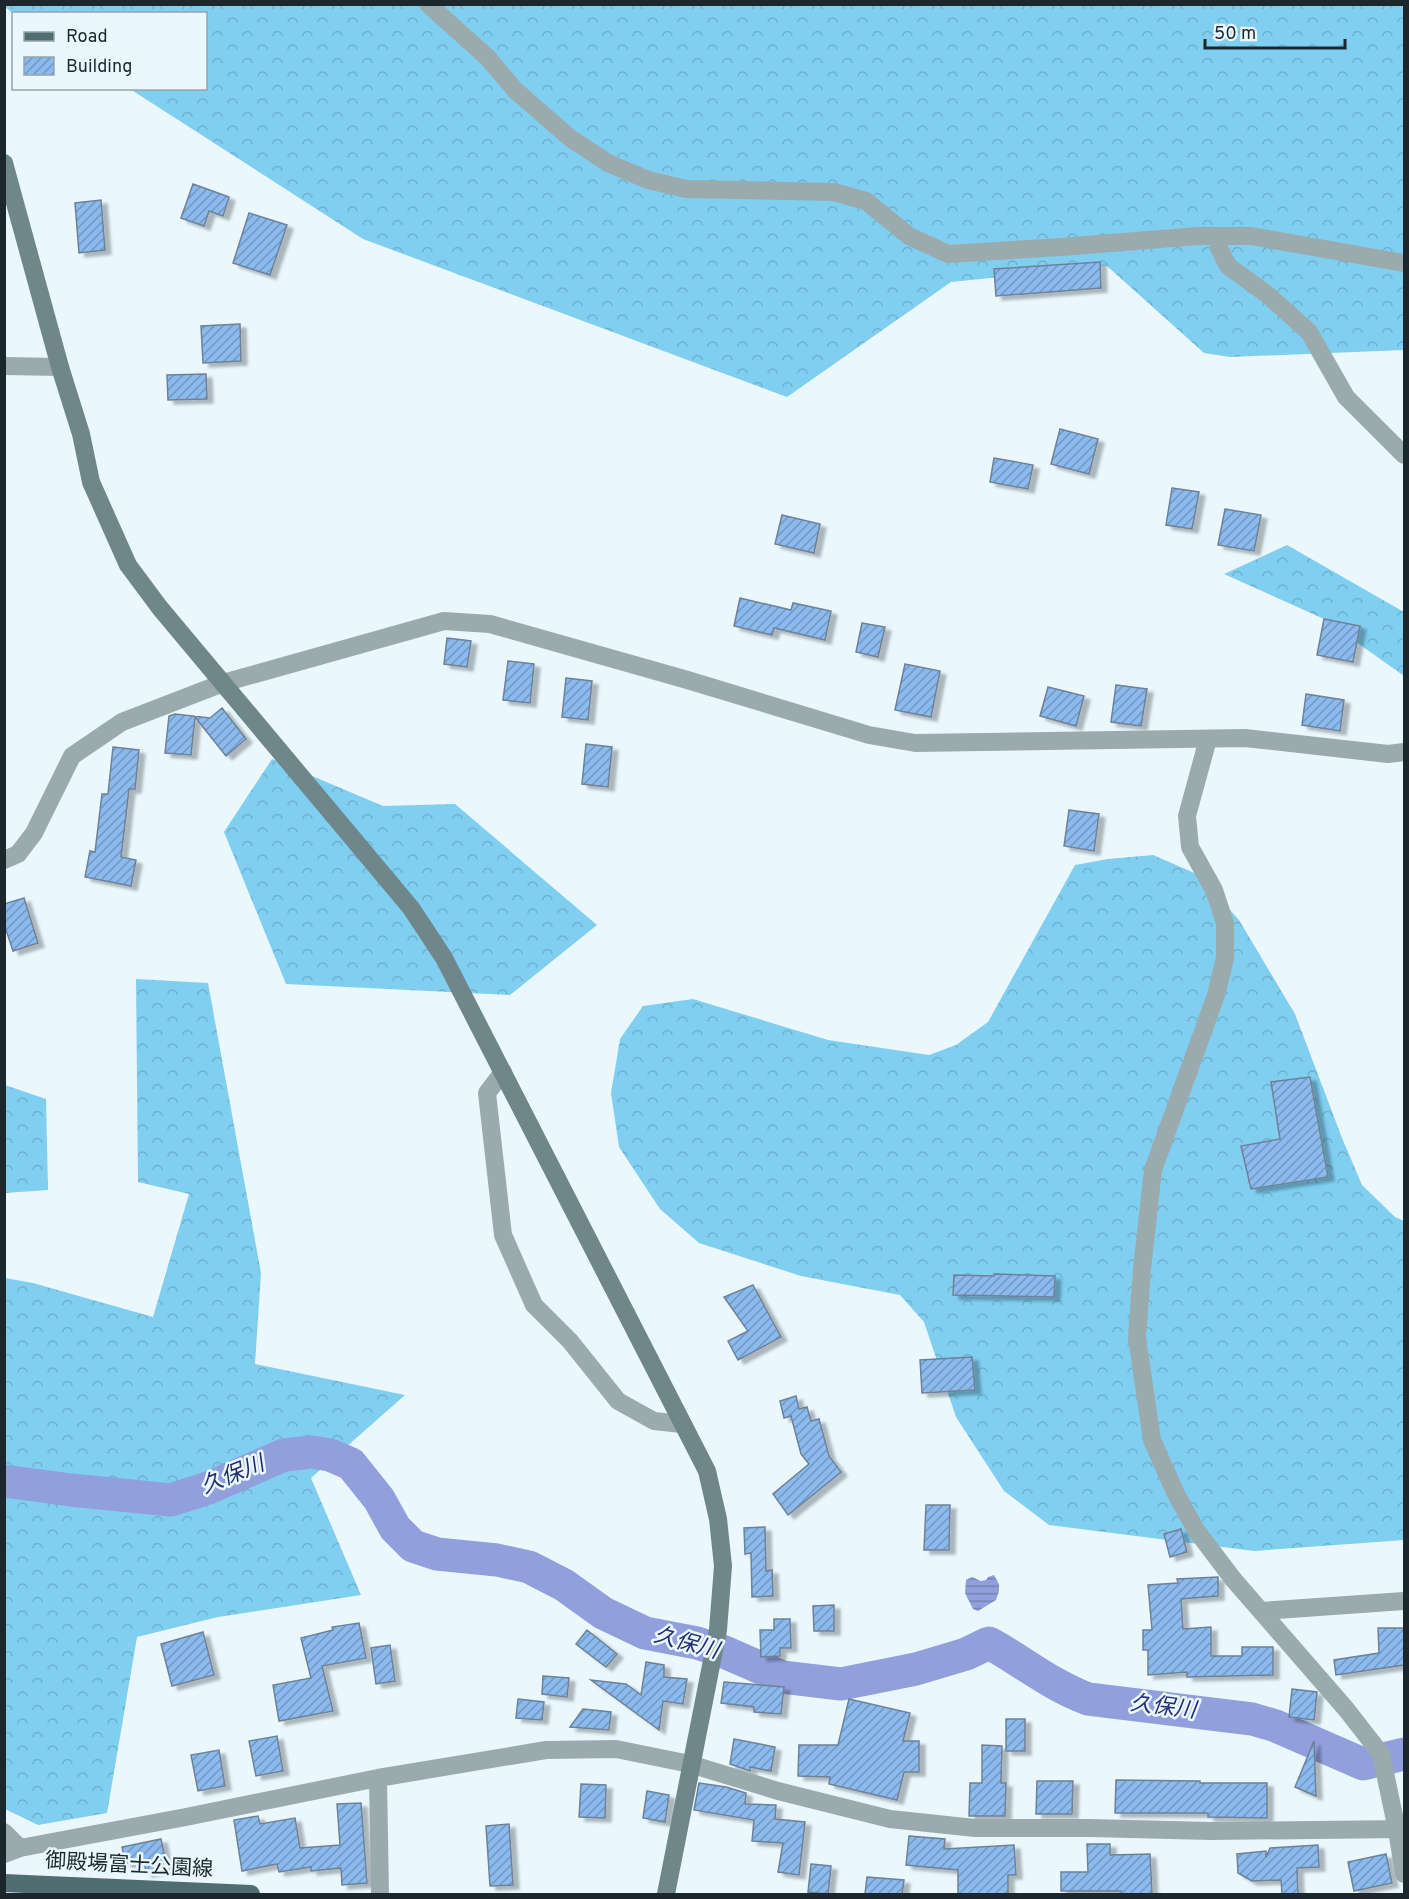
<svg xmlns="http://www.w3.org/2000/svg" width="1409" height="1899" font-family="Overpass,'Noto Sans JP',sans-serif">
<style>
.forest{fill:url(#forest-crowns)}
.water{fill:url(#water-rules)}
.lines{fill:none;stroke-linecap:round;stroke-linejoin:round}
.river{stroke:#919fdc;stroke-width:33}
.building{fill:url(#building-hatch);stroke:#6e8197;stroke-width:1.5;filter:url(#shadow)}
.street{stroke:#9babad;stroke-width:18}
.secondary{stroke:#6f878a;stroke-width:18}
.primary{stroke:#506d71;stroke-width:18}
.labels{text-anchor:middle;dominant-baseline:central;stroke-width:5;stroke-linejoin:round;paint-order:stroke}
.street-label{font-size:21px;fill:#1b272d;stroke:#eaf8fe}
.water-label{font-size:22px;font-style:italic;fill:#262c73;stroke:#eaf8fe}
</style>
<defs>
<pattern id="forest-crowns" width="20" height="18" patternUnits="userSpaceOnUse" patternTransform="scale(1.5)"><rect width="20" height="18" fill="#80cef0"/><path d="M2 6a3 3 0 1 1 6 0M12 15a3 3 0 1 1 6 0" fill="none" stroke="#6eb1ce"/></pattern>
<pattern id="water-rules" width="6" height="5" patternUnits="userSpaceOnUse" patternTransform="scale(1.5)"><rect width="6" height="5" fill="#919fdc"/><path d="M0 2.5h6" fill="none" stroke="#7682b3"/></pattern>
<pattern id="building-hatch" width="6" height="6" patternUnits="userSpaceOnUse" patternTransform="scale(1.5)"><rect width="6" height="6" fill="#8bbbee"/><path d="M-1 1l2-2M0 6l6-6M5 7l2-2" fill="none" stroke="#7198c1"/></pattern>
<filter id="shadow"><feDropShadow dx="6" dy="4" stdDeviation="1.5" flood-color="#0004"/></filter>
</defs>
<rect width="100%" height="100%" fill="#eaf8fe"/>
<path class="forest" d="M4 5H1404V350L1230 357 1204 353 1107 266 951 282 787 397 363 239 130 89 206 88V14H14L5 7Z
M1287 545 1404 612V676L1324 619 1224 574Z
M272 759 383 806 455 804 597 925 510 995 286 984 224 832Z
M1153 855 1199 875 1239 920 1295 1014 1342 1138 1362 1185 1395 1217 1404 1221V1540L1254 1551 1049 1525 1004 1491 956 1417 924 1322 900 1295 801 1276 699 1243 660 1209 619 1147 611 1093 620 1039 643 1006 693 999 828 1040 929 1055 956 1045 988 1022 1075 865 1108 859Z
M136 979 208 983 261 1273 255 1364 405 1395 311 1478 361 1595 218 1617 137 1637 107 1813 38 1825 5 1809V1278L33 1283 153 1317 189 1194 138 1182Z
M5 1085 46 1099 48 1190 5 1193Z"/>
<path class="water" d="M994 1575 999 1584V1591L996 1600 978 1611 973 1609 965 1593 966 1580 972 1577 981 1581 986 1580 988 1577Z"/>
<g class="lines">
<path class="river" d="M4 1481 71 1490 171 1500 208 1488 284 1455 311 1452 330 1455 351 1464 379 1499 395 1528 413 1546 437 1554 497 1560 529 1567 564 1585 603 1613 645 1633 697 1643 722 1651 782 1677 841 1684 916 1669 966 1654 989 1643C1022 1661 1052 1686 1088 1699L1252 1719 1276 1726 1363 1764 1404 1754"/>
</g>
<path class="building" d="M193 184 229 197 223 216 209 211 204 226 181 218Z
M101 200 105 250 79 253 75 203Z
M249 213 287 225 270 275 233 263Z
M1100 262 1101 288 996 296 994 269Z
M240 324 241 361 203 363 201 326Z
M206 374 207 399 168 400 167 375Z
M1060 429 1098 439 1089 474 1051 464Z
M994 458 1033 465 1028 489 990 482Z
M1172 488 1199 492 1192 529 1166 525Z
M1225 509 1261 515 1254 551 1218 545Z
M782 515 820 524 814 553 775 544Z
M740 598 791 610 793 603 831 611 825 640 774 628 772 635 734 626Z
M1324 619 1360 626 1353 662 1317 655Z
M862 623 885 627 878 657 856 652Z
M447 638 471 641 467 667 444 664Z
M508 661 534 664 530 703 503 700Z
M905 664 940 671 931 717 895 710Z
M566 678 592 681 588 720 562 717Z
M1116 685 1147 689 1141 726 1111 722Z
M1048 687 1084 696 1076 726 1040 716Z
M1306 694 1344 700 1340 731 1302 725Z
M222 708 246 739 226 756 195 717 191 755 165 753 169 716 175 714 210 718Z
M586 744 612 747 608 787 582 784Z
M113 747 139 750 135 789H129L121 857 136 860 131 886 85 877 90 851 95 852 102 794H108Z
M1069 810 1099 814 1094 851 1064 846Z
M24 898 38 943 13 951 4 924V904Z
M1310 1077 1328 1177 1251 1189 1241 1146 1280 1139 1271 1082Z
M994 1274 1055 1276 1054 1297 953 1295 954 1275 994 1276Z
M753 1285 781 1337 738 1360 728 1341 748 1331 724 1297Z
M972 1357 975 1390 922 1393 920 1360Z
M796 1396 799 1409 807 1407 811 1421 819 1419 829 1456 841 1472 788 1515 773 1494 809 1464 801 1454 791 1416 784 1418 780 1401Z
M926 1505H950L949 1550H924Z
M765 1527 766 1571 772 1570 773 1596 752 1597 751 1553 745 1554 744 1528Z
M1181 1529 1187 1552 1170 1557 1164 1534Z
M1218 1577V1596L1181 1599 1183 1629 1211 1627V1656H1242V1647H1273V1675L1187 1677V1672L1148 1675V1650H1143V1630H1152L1148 1585 1178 1583 1177 1579Z
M834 1605V1631H814L813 1606Z
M774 1619H790L791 1648H780V1656L761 1657 760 1630H774Z
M359 1623 366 1658 322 1666 333 1711 279 1721 273 1685 311 1678 301 1638 333 1630 332 1627Z
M1378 1628H1404V1665L1336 1675 1334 1660 1379 1653Z
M587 1630 617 1654 606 1667 576 1644Z
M203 1632 214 1675 172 1686 161 1644Z
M390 1645 395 1681 376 1684 371 1648Z
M646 1662 664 1665V1677L687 1679 683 1704 663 1701 659 1730 591 1680 626 1684 641 1695Z
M543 1676 569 1678 567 1697 542 1694Z
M724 1682 784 1687 781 1714 754 1712V1707L721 1703Z
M1292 1689 1317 1692 1314 1720 1289 1717Z
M518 1699 544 1702 542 1720 516 1718Z
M849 1699 910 1713 903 1741H919V1772H904L897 1800 829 1784 830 1777 798 1776 799 1745H838Z
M583 1709 611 1712 609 1730 570 1727Z
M1006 1719H1025V1751H1006Z
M277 1736 283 1771 256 1776 249 1741Z
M734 1739 775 1747 771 1771 750 1767V1771L730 1764Z
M1314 1741 1316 1796 1295 1787Z
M982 1745 1002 1746 1001 1783H1006L1005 1816H969L970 1783H982Z
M219 1750 225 1786 198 1791 191 1755Z
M1116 1780 1200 1781V1783H1267V1818L1208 1817V1813H1115Z
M1037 1781H1073L1072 1814H1036Z
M699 1783 726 1787 746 1793 745 1804 776 1805 775 1819 805 1822 799 1875 778 1872 783 1843 752 1841 754 1820 694 1810Z
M581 1784 606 1785 605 1818 579 1817Z
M647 1791 669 1795 665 1822 643 1818Z
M361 1803 367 1883 342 1885 341 1868 311 1871V1867L279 1872 277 1864 242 1871 234 1820 258 1816 260 1824 295 1818 300 1848 340 1845 337 1804Z
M509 1824 513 1885 490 1886 486 1826Z
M909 1836 945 1839 944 1849 1014 1845 1016 1875H1008V1894H958V1870L906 1865Z
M161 1839 167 1868 146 1873 144 1860 126 1864 122 1847Z
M1087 1844H1110V1855L1150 1854 1152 1894H1121V1891H1061V1872H1088Z
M1318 1845 1319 1867 1297 1868 1298 1894H1282L1281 1880 1252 1881 1238 1873 1237 1854 1266 1851V1857L1270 1848Z
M1386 1854 1392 1883 1354 1891 1348 1862Z
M811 1864 831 1866 828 1894 808 1892Z
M867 1877 904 1880 902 1894H865Z"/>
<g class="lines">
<path class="street" d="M428 4 487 57 515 90 570 138 608 163 648 180 686 189 834 192 866 201 909 236 948 254 1061 247 1198 236H1251L1404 263
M1216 236 1219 248 1228 266 1268 295 1309 332 1346 397 1404 455
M4 366 60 367
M1208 739 1187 816 1190 847 1214 890 1225 923V958L1216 995 1153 1170 1142 1269 1137 1338 1152 1440 1176 1494 1196 1530 1233 1579 1346 1709 1381 1754 1397 1830 1404 1874
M4 860 18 854 34 833 72 756 122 722 223 683 444 621 490 624 684 679 869 735 915 743 1245 738 1388 754 1404 752
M503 1072 487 1093 503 1235 534 1305 570 1341 618 1401 654 1421 682 1424
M1261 1611 1404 1601
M378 1778 380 1894
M4 1832 20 1848
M4 1854 20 1848 186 1817 378 1778 546 1750 616 1749 690 1764 778 1791 890 1819 975 1828H1089L1211 1831 1404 1829"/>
<path class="secondary" d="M4 163 60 367 81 434 91 482 128 565 160 608 411 908 444 958 707 1471 718 1519 723 1566 718 1630 666 1894"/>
<path class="primary" d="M4 1883 251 1894"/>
</g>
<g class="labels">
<g class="street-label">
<text transform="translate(129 1866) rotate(3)">御殿場富士公園線</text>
</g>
<g class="water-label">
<text transform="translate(233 1476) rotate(-22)">久保川</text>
<text transform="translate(686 1644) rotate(15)">久保川</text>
<text transform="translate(1163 1708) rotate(7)">久保川</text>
</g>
</g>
<rect width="1409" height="1899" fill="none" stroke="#1b272d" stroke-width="12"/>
<rect x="12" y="12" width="195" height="78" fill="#eaf8fe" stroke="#97a4aa" stroke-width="1.5"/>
<rect x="24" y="32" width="30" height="9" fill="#506d71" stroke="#97a4aa" stroke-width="1.5"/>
<text x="66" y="42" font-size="18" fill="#1b272d">Road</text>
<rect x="24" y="57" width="30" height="18" fill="url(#building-hatch)" stroke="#97a4aa" stroke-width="1.5"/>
<text x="66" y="72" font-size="18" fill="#1b272d">Building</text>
<path d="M1205 39v9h140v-9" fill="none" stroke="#1b272d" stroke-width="3"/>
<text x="1214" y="39" font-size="18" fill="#1b272d" stroke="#eaf8fe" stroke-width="4.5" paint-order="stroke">50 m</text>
</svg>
